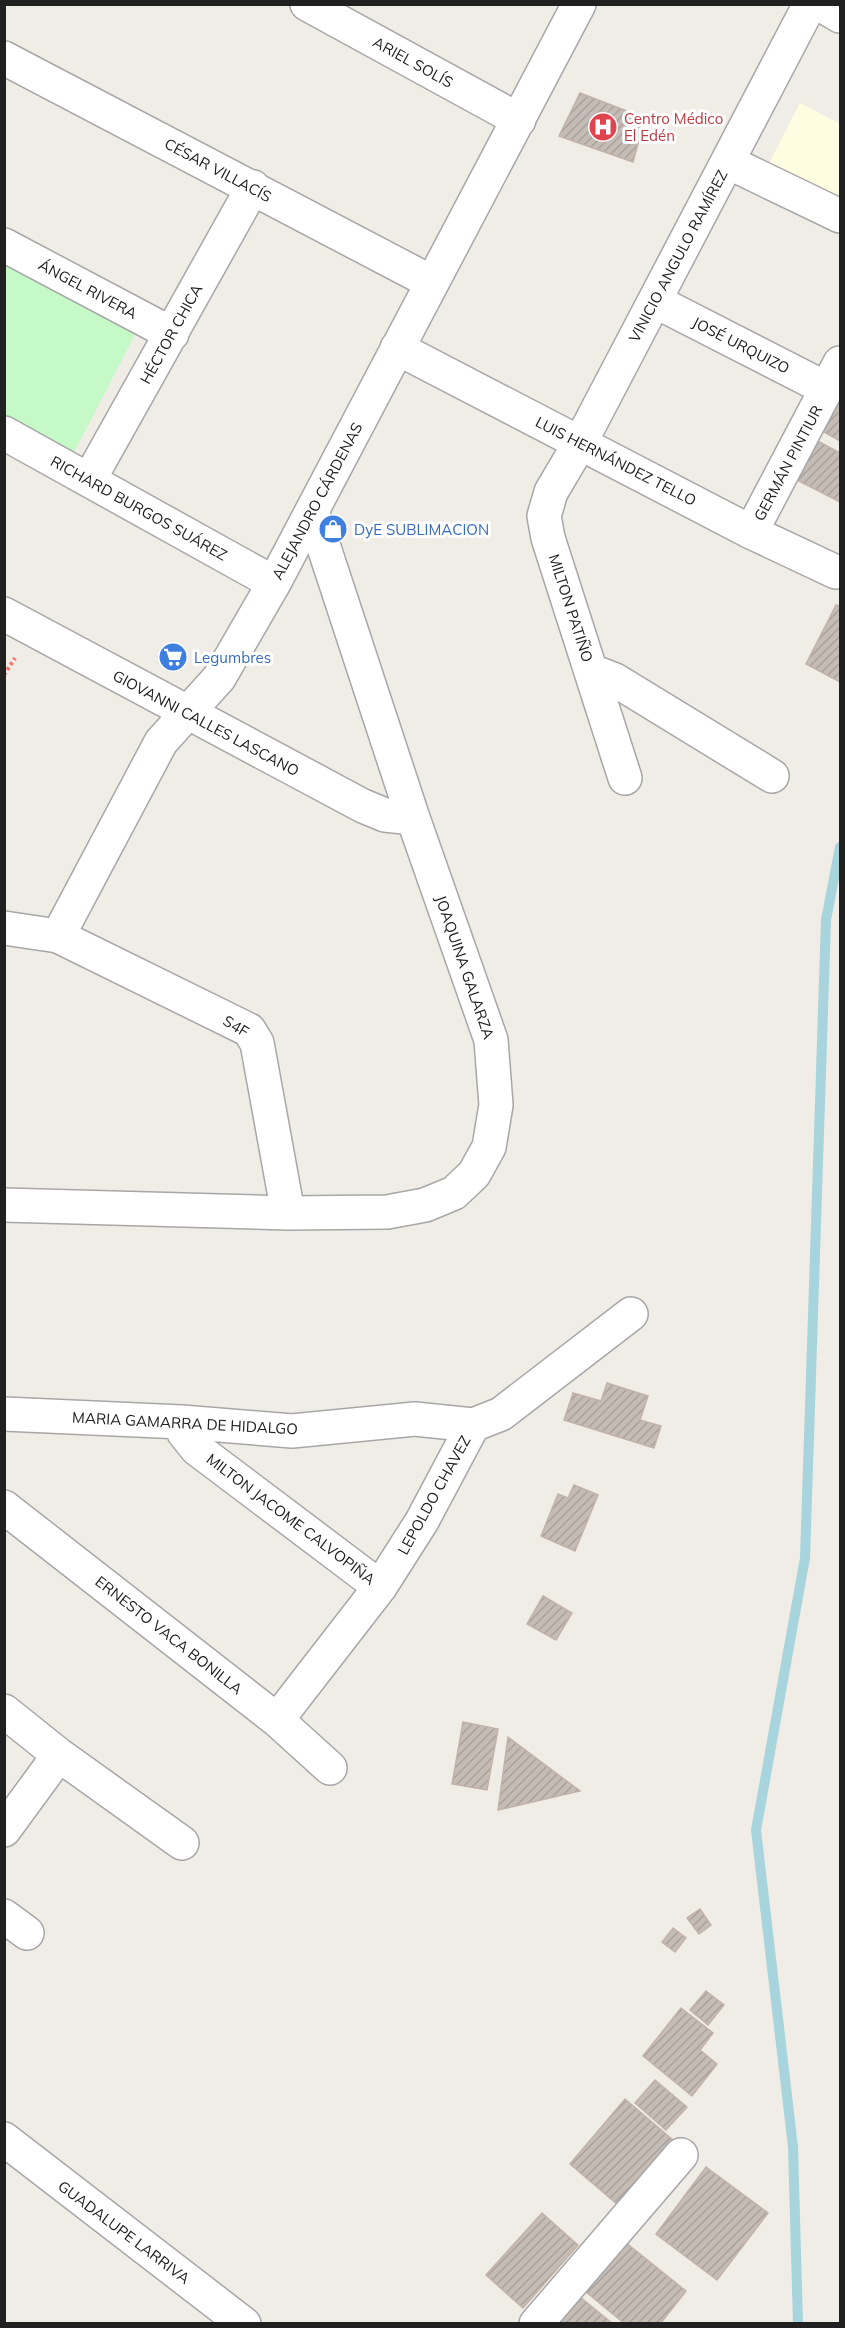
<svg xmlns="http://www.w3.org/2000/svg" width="845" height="2328" font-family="Mulish,sans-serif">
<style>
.education{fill:#fffde1}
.park{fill:#c5f9c7}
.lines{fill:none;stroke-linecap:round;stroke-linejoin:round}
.stream{stroke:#a8d4dd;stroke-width:10}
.building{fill:url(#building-hatch);stroke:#c2b3a9;stroke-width:1.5}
.minor-casing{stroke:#a7a7a7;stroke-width:36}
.path{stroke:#f87770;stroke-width:4;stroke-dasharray:3 3;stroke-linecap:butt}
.minor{stroke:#fff;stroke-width:33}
.labels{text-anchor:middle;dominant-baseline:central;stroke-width:6;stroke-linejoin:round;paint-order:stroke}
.street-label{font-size:15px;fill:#202020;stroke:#fff}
.health-label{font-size:15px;fill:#be3a42;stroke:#fff;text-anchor:start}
.shop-label{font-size:15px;fill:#366cbe;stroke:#fff;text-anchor:start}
</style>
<defs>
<pattern id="building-hatch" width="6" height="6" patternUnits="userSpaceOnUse" patternTransform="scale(1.5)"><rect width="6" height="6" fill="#c5bcb6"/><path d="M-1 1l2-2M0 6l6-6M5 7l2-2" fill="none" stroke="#a9a19c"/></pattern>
</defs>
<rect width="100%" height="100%" fill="#f0ede7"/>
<path class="education" d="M800 103 840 124V197L838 202 768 165Z"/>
<path class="park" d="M4 255 139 327 67 466 5 435Z"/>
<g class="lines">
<path class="stream" d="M798 2324 793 2147 756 1830 805 1558 826 920 840 847"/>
</g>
<path class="building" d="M580 93 645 118 633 162 559 136Z
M840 399V441L822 431Z
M812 438 840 453V502L791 477Z
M836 605 840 606V682L806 664Z
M607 1383 648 1396 640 1420 661 1426 654 1448 564 1420 573 1393 601 1401Z
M574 1485 598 1495 575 1551 541 1536 558 1494 568 1498Z
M543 1596 572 1613 556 1640 527 1624Z
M463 1722 498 1729 487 1790 452 1784Z
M508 1737 580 1791 498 1810Z
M700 1909 711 1925 699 1934 687 1918Z
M673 1928 686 1938 675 1952 662 1942Z
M706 1991 724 2005 708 2025 690 2010Z
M681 2008 713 2033 700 2050 717 2064 692 2096 643 2056Z
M655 2080 687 2107 666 2130 635 2103Z
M625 2099 680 2146 625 2211 570 2164Z
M706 2167 768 2213 717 2280 656 2234Z
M542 2213 578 2245 523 2308 486 2275Z
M620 2238 686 2291 660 2324H625L580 2287Z
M574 2292 613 2324H549Z"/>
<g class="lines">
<g class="minor-casing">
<path id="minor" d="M307 4 519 120
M820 4 840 16
M4 58 431 282
M728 162 840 216
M4 245 172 334
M655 301 827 389
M397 348 751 532 836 572
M4 433 274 583
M89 480 253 187
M751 532 840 363
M4 614 363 806 385 815 413 818
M592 671 615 680 772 776
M625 778 548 538 544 516 551 492 580 443 810 4
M4 928 58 936 249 1030 257 1043 288 1213
M58 936 161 742 219 678 274 583 579 4
M4 1205 288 1213 387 1212 425 1205 454 1193 474 1174 489 1147 496 1105 491 1040 413 818 312 511
M4 1414 182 1422 292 1431 415 1419 473 1425
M182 1422 184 1433 197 1449 380 1587
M4 1507 277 1720 330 1768
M4 1711 59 1755 182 1843
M277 1720 380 1587 422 1521 473 1425 501 1414 631 1314
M4 1830 59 1755
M4 1916 27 1933
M4 2139 244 2324
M536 2324 681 2155"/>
</g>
<path class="path" d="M4 675 15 658"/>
<use href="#minor" class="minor"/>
</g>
<defs>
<g id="hospital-disc" transform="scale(1.5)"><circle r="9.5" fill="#e0444e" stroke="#fff"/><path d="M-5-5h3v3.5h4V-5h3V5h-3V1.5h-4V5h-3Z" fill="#fff"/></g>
<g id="shop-disc" transform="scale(1.5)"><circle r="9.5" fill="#3f7fe0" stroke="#fff"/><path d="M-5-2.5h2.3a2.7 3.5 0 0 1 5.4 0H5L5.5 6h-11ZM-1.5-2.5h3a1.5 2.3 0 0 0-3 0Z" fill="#fff"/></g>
<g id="supermarket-disc" transform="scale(1.5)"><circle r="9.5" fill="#3f7fe0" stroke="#fff"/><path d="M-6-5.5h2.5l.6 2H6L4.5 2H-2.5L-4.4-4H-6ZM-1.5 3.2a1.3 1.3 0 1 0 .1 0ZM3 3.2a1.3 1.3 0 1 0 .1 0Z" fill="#fff"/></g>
</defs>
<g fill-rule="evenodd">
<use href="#hospital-disc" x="603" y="127"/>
<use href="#shop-disc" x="333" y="529"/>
<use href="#supermarket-disc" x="173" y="657"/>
</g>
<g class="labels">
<g class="street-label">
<text transform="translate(413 62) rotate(29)">ARIEL SOLÍS</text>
<text transform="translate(218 170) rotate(28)">CÉSAR VILLACÍS</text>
<text transform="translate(678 256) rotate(-62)">VINICIO ANGULO RAMÍREZ</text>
<text transform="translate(88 289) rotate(28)">ÁNGEL RIVERA</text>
<text transform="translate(171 334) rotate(-61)">HÉCTOR CHICA</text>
<text transform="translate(741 345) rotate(27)">JOSÉ URQUIZO</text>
<text transform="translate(616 461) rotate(27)">LUIS HERNÁNDEZ TELLO</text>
<text transform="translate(788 463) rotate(-62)">GERMÁN PINTIUR</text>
<text transform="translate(317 501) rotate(-62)">ALEJANDRO CÁRDENAS</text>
<text transform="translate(139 508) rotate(29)">RICHARD BURGOS SUÁREZ</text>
<text transform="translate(571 608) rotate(72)">MILTON PATIÑO</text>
<text transform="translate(206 723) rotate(28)">GIOVANNI CALLES LASCANO</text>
<text transform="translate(465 967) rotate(71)">JOAQUINA GALARZA</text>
<text transform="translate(236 1026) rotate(31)">S4F</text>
<text transform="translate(185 1423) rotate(3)">MARIA GAMARRA DE HIDALGO</text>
<text transform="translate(434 1495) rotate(-61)">LEPOLDO CHAVEZ</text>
<text transform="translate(291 1519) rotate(37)">MILTON JACOME CALVOPIÑA</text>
<text transform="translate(169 1635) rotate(38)">ERNESTO VACA BONILLA</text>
<text transform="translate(124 2232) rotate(37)">GUADALUPE LARRIVA</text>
</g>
<g class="health-label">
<text x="624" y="118">Centro Médico<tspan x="624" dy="17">El Edén</tspan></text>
</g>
<g class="shop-label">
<text x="354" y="529">DyE SUBLIMACION</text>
<text x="194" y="657">Legumbres</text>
</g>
</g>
<rect width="845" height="2328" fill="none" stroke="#202020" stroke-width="12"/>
</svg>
